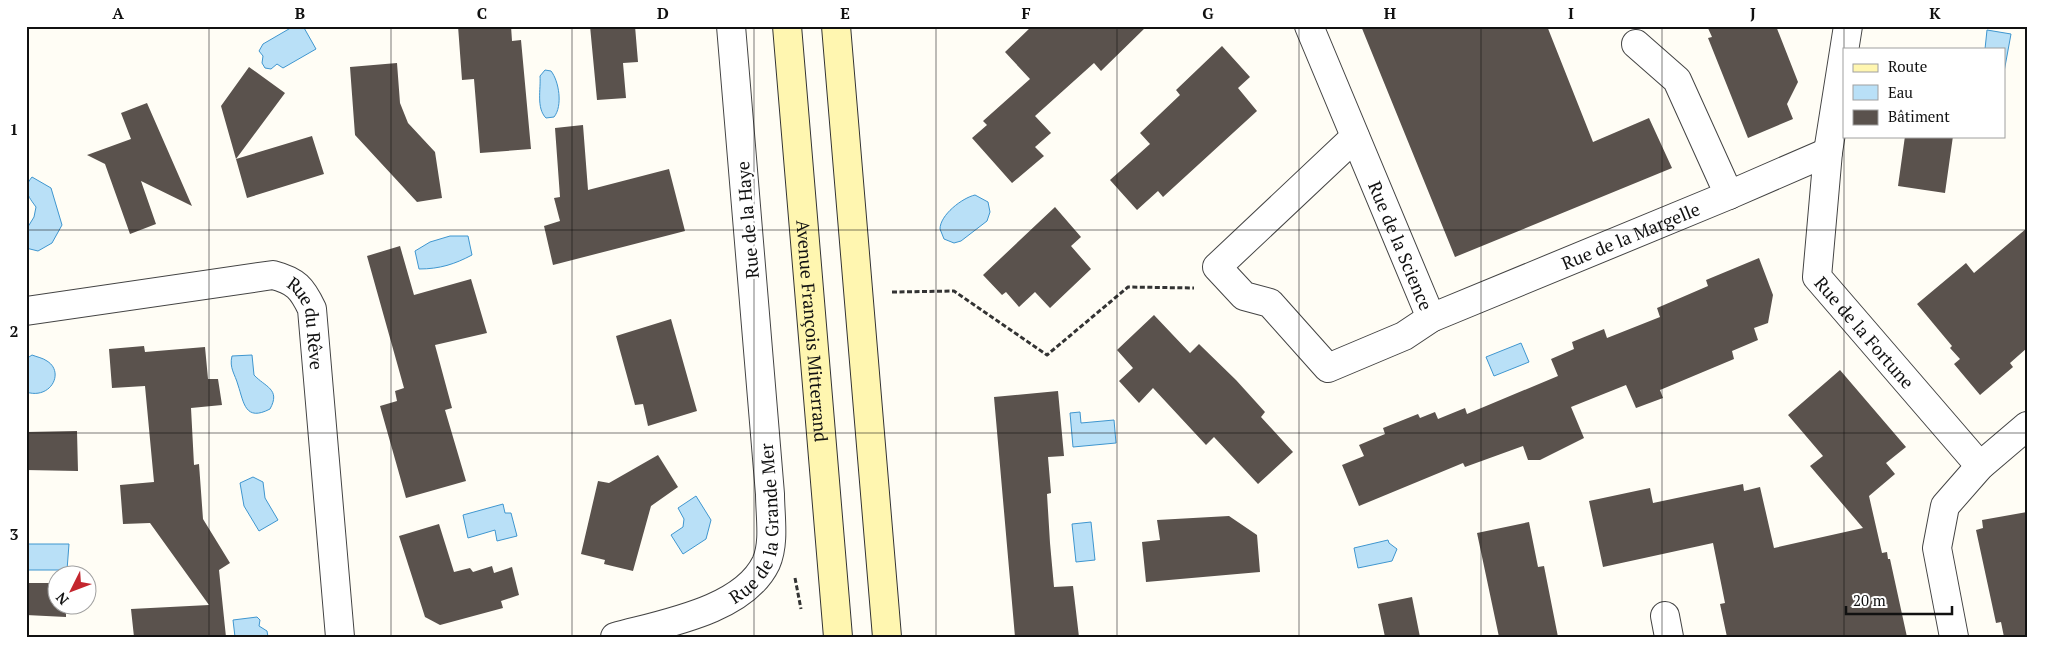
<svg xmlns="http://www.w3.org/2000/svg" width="2053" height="663" font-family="'PT Serif',serif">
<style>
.water{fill:#b9e0f7;stroke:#3f96cf}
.building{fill:#5a524d}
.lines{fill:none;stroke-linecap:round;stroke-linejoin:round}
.minor-casing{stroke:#444;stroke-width:30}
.secondary-casing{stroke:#333;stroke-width:30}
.path{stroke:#333;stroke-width:3;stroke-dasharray:5 2.5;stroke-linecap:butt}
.minor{stroke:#fff;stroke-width:28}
.secondary{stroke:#fff6b0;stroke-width:28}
.grid{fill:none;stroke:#111;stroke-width:1;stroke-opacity:0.55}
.labels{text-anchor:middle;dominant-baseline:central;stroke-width:5;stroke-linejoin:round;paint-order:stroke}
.street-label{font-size:18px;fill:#111;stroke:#fff}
.neatline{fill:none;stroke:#111;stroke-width:2}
.grid-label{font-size:16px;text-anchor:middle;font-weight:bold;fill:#111}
</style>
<rect width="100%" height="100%" fill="#fffdf5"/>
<path class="water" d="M294 26H303L316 49 283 68 277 64 271 69 265 68 262 63 263 56 259 51 263 44Z
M1987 30 2011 34 2004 72V49H1985Z
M545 70 551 71C559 81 563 106 554 117L546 118C536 108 541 89 540 76Z
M32 177 51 188 62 225 52 243 38 251 26 248V230L34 217 36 207C28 196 22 189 32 177Z
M975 195 988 202 990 212 987 221 961 241 954 243 944 239 940 229C940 215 962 198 975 195Z
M450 236H468L472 255C455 264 440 269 419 269L415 251 430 242Z
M1521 343 1529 362 1494 376 1486 357Z
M32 355C37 357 43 358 47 361 65 372 51 400 26 392V359Z
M252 355 254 375C265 387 281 389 270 409 245 422 244 403 238 385 235 374 229 368 232 356Z
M1080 412 1081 423 1114 420 1116 443 1073 447 1070 413Z
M253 477 263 482 265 498 278 520 259 531 244 506 240 483Z
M696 496 711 520 706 539 683 554 671 535 683 527 684 519 678 508Z
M503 504 505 513H511L517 536 497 541 495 530 468 538 463 515Z
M1091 522 1095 560 1076 562 1072 524Z
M1388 540 1389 543 1397 549 1392 561 1358 568 1354 548Z
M26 544H69L67 570H26Z
M257 617 260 620 259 626 267 631 268 637H235L233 620Z"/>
<path class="building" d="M458 26H511L512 41 521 40 531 149 480 153 474 79 462 80Z
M590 26H635L638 62 623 63 626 98 597 100Z
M1032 26H1147L1101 71 1094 63 1035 116 1051 133 1035 147 1044 156 1012 183 972 138 987 125 983 121 1030 79 1005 52Z
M1361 26H1547L1593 142 1649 118 1672 168 1455 257Z
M1707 26H1776L1798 82 1787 104 1793 119 1748 138 1708 38 1712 37Z
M1222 46 1250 77 1238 88 1257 111 1163 197 1158 191 1137 210 1110 180 1150 144 1140 133 1180 95 1176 90Z
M397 63 400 103 408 123 435 152 442 198 417 202 355 135 350 67Z
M249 67 285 93 236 159 221 106Z
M147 103 192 206 141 181 156 224 130 234 105 164 87 155 131 139 121 113Z
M583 125 588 190 669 169 685 231 553 265 544 226 560 221 554 198 560 197 555 128Z
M312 136 324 174 247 198 236 159Z
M1905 136H1953L1945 193 1898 186Z
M1055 207 1081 237 1071 246 1091 269 1050 308 1035 292 1019 307 1006 292 1002 295 983 275Z
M2027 228V348L2010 363 2013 367 1980 395 1954 364 1960 359 1950 348 1952 346 1917 304 1966 263 1974 273Z
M400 246 414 295 471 279 487 333 435 345 452 408 445 410 466 481 406 498 380 406 397 401 395 391 404 388 367 256Z
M1759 258 1773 295 1768 323 1754 328 1758 340 1732 351 1734 359 1660 390 1663 398 1636 408 1626 385 1571 407 1584 438 1540 460H1528L1523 446 1465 467 1463 463 1359 506 1342 465 1364 456 1359 445 1385 434 1383 428 1418 414 1420 418 1435 412 1438 419 1465 408 1467 414 1558 376 1551 359 1574 349 1572 342 1604 329 1607 338 1660 317 1657 308 1708 286 1706 280Z
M1154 315 1190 353 1199 344 1236 380 1265 412 1261 417 1293 452 1258 484 1214 437 1206 445 1153 388 1139 403 1119 381 1133 368 1117 350Z
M671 319 697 411 648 426 643 404 635 405 616 336Z
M144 346 145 352 205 347 208 379H218L222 405 191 408 194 465 199 464 203 519 230 563 219 570 226 637H134L131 609 209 605 150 523 123 524 120 485 154 482 145 386 112 388 109 349Z
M1840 370 1906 447 1886 463 1895 474 1869 496 1882 553 1887 552 1888 559H1890L1907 637H1727L1720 604 1725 603 1713 543 1603 567 1589 501 1650 488 1653 503 1743 484 1744 491 1760 487 1774 548 1863 528 1810 466 1823 456 1788 415Z
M1058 391 1064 456 1048 457 1051 493 1047 494 1050 543 1054 587 1073 586 1079 637H1015L994 397Z
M77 431 78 471 26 470V432Z
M658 455 678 487 651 506 633 571 604 564 605 560 581 554 598 481 609 483Z
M2027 512V637H2004L2001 622 1996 623 1976 530 1983 528 1982 520Z
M1229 516 1257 535 1260 572 1146 582 1142 542 1160 540 1157 520Z
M1529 522 1538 567 1544 566 1558 637H1499L1477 533Z
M439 524 454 572 470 568 473 572 492 566 494 573 512 567 519 595 501 601 503 608 440 625 425 617 399 536Z
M26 583H58V606H66V617L26 615Z
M1412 597 1420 637H1385L1378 604Z"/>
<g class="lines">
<g class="minor-casing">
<g id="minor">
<path id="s1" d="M1309 26 1431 318"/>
<path id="s2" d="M1848 26 1828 152 1817 277 1980 466"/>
<path d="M1636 44 1677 80 1729 195"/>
<path id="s3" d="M1355 137 1217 267 1244 296 1270 303 1328 368 1404 336 1431 318 1729 195 1828 152"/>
<path id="s4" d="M26 311 273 275C296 281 302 288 312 309L340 637"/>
<path d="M1665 616 1669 637"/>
<path id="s5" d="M615 637C662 624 743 611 766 563 775 543 770 515 770 494L731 26"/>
<path d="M1954 637 1937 548 1945 506 1980 466 2027 426"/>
</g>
</g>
<g class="secondary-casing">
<g id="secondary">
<path id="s6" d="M787 26 838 637"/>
<path d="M836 26 887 637"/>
</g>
</g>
<path class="path" d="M892 292 954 291 1047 355 1128 287 1194 288
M795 578 801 609"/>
<use href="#minor" class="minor"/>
<use href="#secondary" class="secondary"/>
</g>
<path class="grid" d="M209 26V637M391 26V637M572 26V637M754 26V637M936 26V637M1117 26V637M1299 26V637M1481 26V637M1662 26V637M1844 26V637M26 230H2027M26 433H2027"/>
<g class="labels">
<g class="street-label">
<text transform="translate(747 220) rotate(-95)">Rue de la Haye</text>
<text stroke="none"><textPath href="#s3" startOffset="674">Rue de la Margelle</textPath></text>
<text stroke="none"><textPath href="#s1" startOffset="238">Rue de la Science</textPath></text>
<text stroke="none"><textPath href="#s4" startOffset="316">Rue du Rêve</textPath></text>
<text stroke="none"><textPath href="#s6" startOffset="306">Avenue François Mitterrand</textPath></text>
<text stroke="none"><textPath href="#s2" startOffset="326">Rue de la Fortune</textPath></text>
<text stroke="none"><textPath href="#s5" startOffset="208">Rue de la Grande Mer</textPath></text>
</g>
</g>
<rect width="2053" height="663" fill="none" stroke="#ffffff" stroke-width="55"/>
<rect x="1843" y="48" width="162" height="90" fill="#ffffff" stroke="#a0a0a0"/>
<rect x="1853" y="64" width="25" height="8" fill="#fff6b0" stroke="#a0a0a0"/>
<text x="1888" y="72" font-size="15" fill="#111111">Route</text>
<rect x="1853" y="85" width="25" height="15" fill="#b9e0f7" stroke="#a0a0a0"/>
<text x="1888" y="98" font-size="15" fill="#111111">Eau</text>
<rect x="1853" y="110" width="25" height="15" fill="#5a524d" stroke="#a0a0a0"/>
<text x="1888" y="122" font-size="15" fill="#111111">Bâtiment</text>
<g transform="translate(72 590) rotate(228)"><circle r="24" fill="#ffffff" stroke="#a0a0a0"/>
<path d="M0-4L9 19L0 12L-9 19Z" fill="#c4262e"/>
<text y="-8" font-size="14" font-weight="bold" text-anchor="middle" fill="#111111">N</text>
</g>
<path d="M1846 606v8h106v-8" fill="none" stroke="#111111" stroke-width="2.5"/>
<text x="1853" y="606" font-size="15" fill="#111111" stroke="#ffffff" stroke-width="4" paint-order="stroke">20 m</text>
<rect x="28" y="28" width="1998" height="608" class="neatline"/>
<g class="grid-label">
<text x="118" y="19">A</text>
<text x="300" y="19">B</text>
<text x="482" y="19">C</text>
<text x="663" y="19">D</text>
<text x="845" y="19">E</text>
<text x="1026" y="19">F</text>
<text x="1208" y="19">G</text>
<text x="1390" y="19">H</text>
<text x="1571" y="19">I</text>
<text x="1753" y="19">J</text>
<text x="1935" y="19">K</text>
<text x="14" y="135">1</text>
<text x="14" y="337">2</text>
<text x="14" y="540">3</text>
</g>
</svg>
